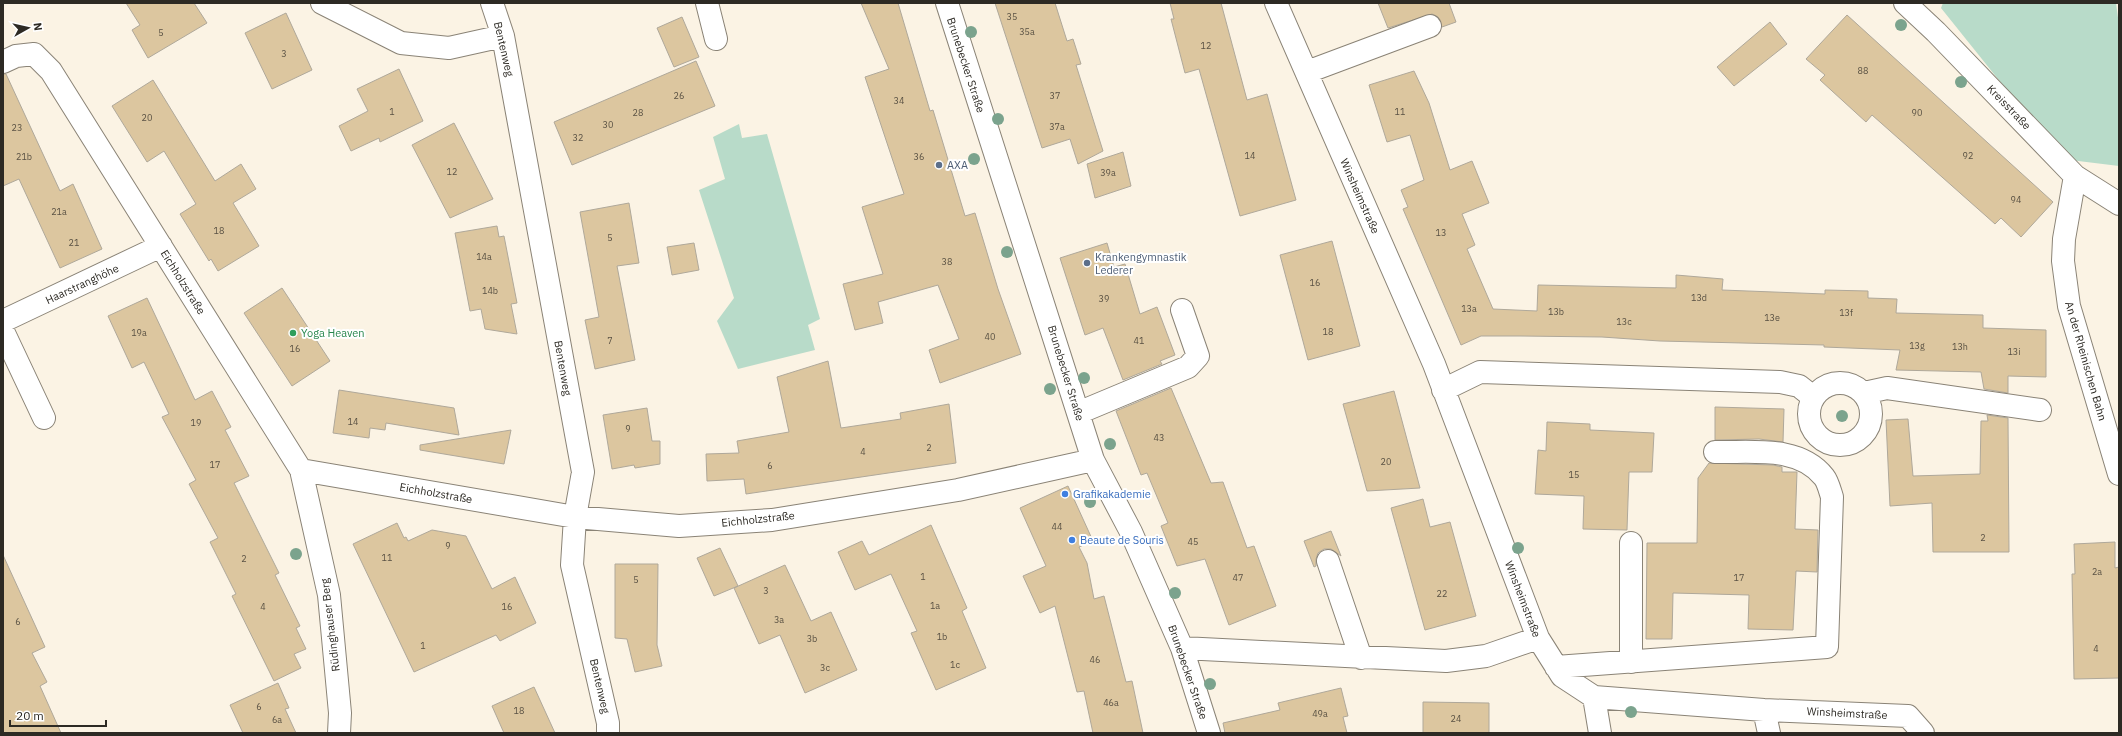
<svg xmlns="http://www.w3.org/2000/svg" width="2122" height="736" font-family="'IBM Plex Sans',sans-serif">
<style>
.green{fill:#b8dbc9}
.building{fill:#dcc69f;stroke:#afa89a}
.lines{fill:none;stroke-linecap:round;stroke-linejoin:round}
.minor-casing{stroke:#8a8376;stroke-width:24}
.minor{stroke:#fff;stroke-width:22}
.tree{fill:#7ba38d}
.service-dot{fill:#5c6f8a;stroke:#fff;stroke-width:1.5}
.leisure-dot{fill:#2e9e5b;stroke:#fff;stroke-width:1.5}
.shop-dot{fill:#3f7fe0;stroke:#fff;stroke-width:1.5}
.labels{text-anchor:middle;dominant-baseline:central;stroke-width:4;stroke-linejoin:round;paint-order:stroke}
.number-label{font-size:9px;fill:#595143}
.street-label{font-size:11px;fill:#2d2a24;stroke:#fff}
.service-label{font-size:11px;fill:#4e5e75;stroke:#fff;text-anchor:start}
.leisure-label{font-size:11px;fill:#27864d;stroke:#fff;text-anchor:start}
.shop-label{font-size:11px;fill:#366cbe;stroke:#fff;text-anchor:start}
</style>
<rect width="100%" height="100%" fill="#fbf3e4"/>
<path class="green" d="M1943 3H2116L2119 25V166L2062 159 1941 8Z
M739 124 742 138 767 134 820 319 808 325 815 350 738 369 717 321 734 298 699 190 725 179 713 137Z"/>
<path class="building" d="M126 3H194L207 23 148 58 132 30 140 25Z
M861 3H898L930 111 933 110 965 216 975 213 998 289 1021 354 940 383 929 350 959 339 938 285 878 302 883 323 855 330 843 284 883 274 862 207 904 194 865 77 889 69Z
M995 3H1055L1067 41 1073 39 1081 64 1076 65 1103 151 1078 164 1070 139 1042 148Z
M1170 3H1221L1247 100 1267 94 1296 200 1240 216 1199 69 1185 73 1171 19H1174Z
M1378 3H1449L1456 22 1442 27 1438 17 1432 14 1388 28Z
M286 13 312 70 272 89 245 33Z
M1847 15 2053 202 2021 237 2001 218 1995 224 1872 115 1866 122 1820 80 1825 75 1806 59Z
M682 17 699 57 674 67 657 28Z
M1770 22 1787 44 1734 86 1717 67Z
M696 61 715 106 572 165 554 122Z
M399 69 423 121 380 142 379 138 351 151 339 126 368 111 357 89Z
M1414 71 1429 103 1450 170 1472 161 1489 203 1462 214 1475 245 1467 249 1493 309 1537 311 1538 285 1676 288V275L1723 279 1722 290 1825 294V290L1868 291V298L1897 299 1896 313 1983 315V328L2046 330V377L2008 376V393L1984 389 1981 372 1896 370 1900 350 1824 347V345L1660 341 1602 337 1520 336H1481L1461 345 1403 209 1408 207 1401 190 1424 180 1410 135 1387 142 1369 85Z
M3 74H6L60 191 73 184 102 249 60 268 19 179 3 186Z
M153 80 215 181 241 164 256 189 233 203 259 246 218 271 211 259 209 261 180 214 196 204 164 151 147 162 112 106Z
M454 123 493 199 450 218 412 145Z
M1123 152 1131 186 1095 198 1087 164Z
M629 203 639 263 617 266 635 360 595 369 585 320 599 317 580 212Z
M497 226 499 237 504 236 517 303 511 304 517 334 485 329 481 309 470 311 455 233Z
M1332 241 1360 346 1308 360 1280 255Z
M694 243 699 270 672 275 667 247Z
M1107 243 1114 267 1125 264 1140 314 1157 307 1175 355 1160 361 1162 364 1123 380 1103 328 1085 335 1060 258Z
M282 288 330 361 292 386 244 313Z
M147 298 195 400 212 391 231 427 225 430 249 476 234 483 279 573 275 575 300 626 296 628 306 649 294 654 301 668 274 681 232 596 236 594 210 542 218 538 189 484 196 480 162 417 169 414 144 362 132 368 108 316Z
M828 361 841 428 901 419 900 413 949 404 956 463 746 494 744 479 707 481 706 454 739 453 737 441 789 432 777 377Z
M1171 388 1211 483 1223 482 1247 548 1254 546 1276 606 1229 625 1205 559 1177 566 1161 526 1168 523 1147 473 1141 475 1116 411Z
M339 390 454 408 459 435 386 423 385 430 370 428 369 438 333 433Z
M1394 391 1420 488 1367 491 1343 404Z
M1715 407 1784 409 1783 442 1759 439 1715 440Z
M647 408 652 441H660V464L635 468 634 465 612 469 603 415Z
M1987 415 2008 418 2009 552H1933L1932 503 1890 506 1886 420 1908 419 1913 476 1980 474 1981 421H1988Z
M1547 422 1590 424V430L1654 433 1652 472H1629L1627 530 1583 529 1584 496 1535 494 1538 450 1546 451Z
M511 430 504 464 420 450V445Z
M1709 463 1773 465 1782 467V472H1797L1795 529 1818 530 1817 572 1796 571 1793 630 1748 629 1749 595 1673 593 1672 639H1646L1647 543H1697L1698 478Z
M1068 486 1093 541 1079 547 1087 563 1094 599 1104 596 1126 682 1132 681 1143 733H1093L1084 691 1077 692 1055 606 1040 613 1023 576 1046 566 1020 508Z
M1423 499 1430 527 1450 522 1476 616 1425 630 1391 508Z
M397 523 404 538 406 537 408 541 432 530 466 536 492 589 515 577 536 623 500 641 496 635 414 672 353 544Z
M931 525 967 608 962 611 986 668 936 690 911 633 917 631 891 574 855 590 838 552 862 541 869 555Z
M1331 531 1341 556 1331 549H1324L1318 553 1316 559V566L1314 567 1304 541Z
M2115 542V568L2119 567V678L2074 679 2072 574H2075L2074 544Z
M720 548 738 586 714 596 697 558Z
M3 555 45 647 32 653 47 682 40 686 61 733H3Z
M615 564H658L657 645 662 666 635 672 627 639 615 638Z
M785 565 811 621 831 612 857 670 805 693 780 635 759 644 734 588Z
M278 683 289 708 285 709 296 733H243L230 705Z
M534 687 555 733H504L492 706Z
M1341 688 1348 716 1343 717 1347 733H1225L1223 723 1280 710 1278 703Z
M1423 702 1489 703V733H1423Z"/>
<g class="lines">
<g class="minor-casing">
<path id="minor" d="M322 3 401 43 449 48 503 36
M492 3 503 36 583 472 575 517 572 565 608 723V733
M707 3 716 39
M947 3 1093 460 1131 532 1182 648 1209 733
M1276 3 1434 364 1538 638 1562 676 1594 697 1764 710 1908 716 1923 733
M1905 3 1936 32 2075 176 2119 204
M3 62 16 56 34 54 51 71 301 470 575 517 679 526 772 520 958 490 1093 460
M1307 72 1430 26
M2075 176 2064 239 2063 261 2069 306 2119 474
M3 321 161 246
M3 331 44 418
M1809 414a31 31 0 1 1 62 0a31 31 0 1 1-62 0Z
M1443 390 1480 372 1780 382 1799 386 1813 397
M1864 393 1887 388 2040 410
M1078 413 1188 367 1198 356 1182 310
M301 470 329 595 340 713 339 733
M1328 561 1361 658
M1182 648 1446 661 1486 656 1538 638
M1631 662V543
M1556 667 1827 647 1832 497C1830 491 1828 482 1824 477 1799 445 1752 453 1715 452
M1594 697 1600 733
M1764 710 1769 733"/>
</g>
<use href="#minor" class="minor"/>
</g>
<g class="tree">
<circle cx="1901" cy="25" r="6"/>
<circle cx="971" cy="32" r="6"/>
<circle cx="1961" cy="82" r="6"/>
<circle cx="998" cy="119" r="6"/>
<circle cx="974" cy="159" r="6"/>
<circle cx="1007" cy="252" r="6"/>
<circle cx="1084" cy="378" r="6"/>
<circle cx="1050" cy="389" r="6"/>
<circle cx="1842" cy="416" r="6"/>
<circle cx="1110" cy="444" r="6"/>
<circle cx="1090" cy="502" r="6"/>
<circle cx="1518" cy="548" r="6"/>
<circle cx="296" cy="554" r="6"/>
<circle cx="1175" cy="593" r="6"/>
<circle cx="1210" cy="684" r="6"/>
<circle cx="1631" cy="712" r="6"/>
</g>
<g class="service-dot">
<circle cx="939" cy="165" r="4"/>
<circle cx="1087" cy="263" r="4"/>
</g>
<circle class="leisure-dot" cx="293" cy="333" r="4"/>
<g class="shop-dot">
<circle cx="1065" cy="494" r="4"/>
<circle cx="1072" cy="540" r="4"/>
</g>
<g class="labels">
<g class="number-label">
<text x="1012" y="16">35</text>
<text x="1027" y="31">35a</text>
<text x="161" y="32">5</text>
<text x="1206" y="45">12</text>
<text x="284" y="53">3</text>
<text x="1863" y="70">88</text>
<text x="679" y="95">26</text>
<text x="1055" y="95">37</text>
<text x="899" y="100">34</text>
<text x="392" y="111">1</text>
<text x="1400" y="111">11</text>
<text x="638" y="112">28</text>
<text x="1917" y="112">90</text>
<text x="147" y="117">20</text>
<text x="608" y="124">30</text>
<text x="1057" y="126">37a</text>
<text x="17" y="127">23</text>
<text x="578" y="137">32</text>
<text x="1250" y="155">14</text>
<text x="1968" y="155">92</text>
<text x="24" y="156">21b</text>
<text x="919" y="156">36</text>
<text x="452" y="171">12</text>
<text x="1108" y="172">39a</text>
<text x="2016" y="199">94</text>
<text x="59" y="211">21a</text>
<text x="219" y="230">18</text>
<text x="1441" y="232">13</text>
<text x="610" y="237">5</text>
<text x="74" y="242">21</text>
<text x="484" y="256">14a</text>
<text x="947" y="261">38</text>
<text x="1315" y="282">16</text>
<text x="490" y="290">14b</text>
<text x="1699" y="297">13d</text>
<text x="1104" y="298">39</text>
<text x="1469" y="308">13a</text>
<text x="1556" y="311">13b</text>
<text x="1846" y="312">13f</text>
<text x="1772" y="317">13e</text>
<text x="1624" y="321">13c</text>
<text x="1328" y="331">18</text>
<text x="139" y="332">19a</text>
<text x="990" y="336">40</text>
<text x="610" y="340">7</text>
<text x="1139" y="340">41</text>
<text x="1917" y="345">13g</text>
<text x="1960" y="346">13h</text>
<text x="295" y="348">16</text>
<text x="2014" y="351">13i</text>
<text x="353" y="421">14</text>
<text x="196" y="422">19</text>
<text x="628" y="428">9</text>
<text x="1159" y="437">43</text>
<text x="929" y="447">2</text>
<text x="863" y="451">4</text>
<text x="1386" y="461">20</text>
<text x="215" y="464">17</text>
<text x="770" y="465">6</text>
<text x="1574" y="474">15</text>
<text x="1057" y="526">44</text>
<text x="1983" y="537">2</text>
<text x="1193" y="541">45</text>
<text x="448" y="545">9</text>
<text x="387" y="557">11</text>
<text x="244" y="558">2</text>
<text x="2097" y="571">2a</text>
<text x="923" y="576">1</text>
<text x="1238" y="577">47</text>
<text x="1739" y="577">17</text>
<text x="636" y="579">5</text>
<text x="766" y="590">3</text>
<text x="1442" y="593">22</text>
<text x="935" y="605">1a</text>
<text x="263" y="606">4</text>
<text x="507" y="606">16</text>
<text x="779" y="619">3a</text>
<text x="18" y="621">6</text>
<text x="942" y="636">1b</text>
<text x="812" y="638">3b</text>
<text x="423" y="645">1</text>
<text x="2096" y="648">4</text>
<text x="1095" y="659">46</text>
<text x="955" y="664">1c</text>
<text x="825" y="667">3c</text>
<text x="1111" y="702">46a</text>
<text x="259" y="706">6</text>
<text x="519" y="710">18</text>
<text x="1320" y="713">49a</text>
<text x="1456" y="718">24</text>
<text x="277" y="719">6a</text>
</g>
<g class="street-label">
<text transform="translate(504 49) rotate(77)">Bentenweg</text>
<text transform="translate(966 65) rotate(72)">Brunebecker Straße</text>
<text transform="translate(2009 107) rotate(46)">Kreisstraße</text>
<text transform="translate(1360 196) rotate(66)">Winsheimstraße</text>
<text transform="translate(183 282) rotate(58)">Eichholzstraße</text>
<text transform="translate(82 284) rotate(-25)">Haarstranghöhe</text>
<text transform="translate(2086 361) rotate(74)">An der Rheinischen Bahn</text>
<text transform="translate(563 368) rotate(80)">Bentenweg</text>
<text transform="translate(1066 373) rotate(73)">Brunebecker Straße</text>
<text transform="translate(436 493) rotate(10)">Eichholzstraße</text>
<text transform="translate(758 519) rotate(-6)">Eichholzstraße</text>
<text transform="translate(1523 599) rotate(69)">Winsheimstraße</text>
<text transform="translate(330 625) rotate(-97)">Rüdinghauser Berg</text>
<text transform="translate(1188 672) rotate(71)">Brunebecker Straße</text>
<text transform="translate(600 686) rotate(77)">Bentenweg</text>
<text transform="translate(1847 713) rotate(3)">Winsheimstraße</text>
</g>
<g class="service-label">
<text x="947" y="165">AXA</text>
<text x="1095" y="257">Krankengymnastik<tspan x="1095" dy="13">Lederer</tspan></text>
</g>
<g class="leisure-label">
<text x="301" y="333">Yoga Heaven</text>
</g>
<g class="shop-label">
<text x="1073" y="494">Grafikakademie</text>
<text x="1080" y="540">Beaute de Souris</text>
</g>
</g>
<rect width="2122" height="736" fill="none" stroke="#2d2a24" stroke-width="8"/>
<g transform="translate(28 28) rotate(82)" stroke="#ffffff" stroke-width="3" paint-order="stroke">
<path d="M0-3L7 15L0 10L-7 15Z" fill="#2d2a24"/>
<text y="-6" font-size="11" font-weight="bold" text-anchor="middle" fill="#2d2a24">N</text>
</g>
<path d="M10 720v6h96v-6" fill="none" stroke="#2d2a24" stroke-width="2"/>
<text x="16" y="720" font-size="12" fill="#2d2a24" stroke="#ffffff" stroke-width="3" paint-order="stroke">20 m</text>
</svg>
